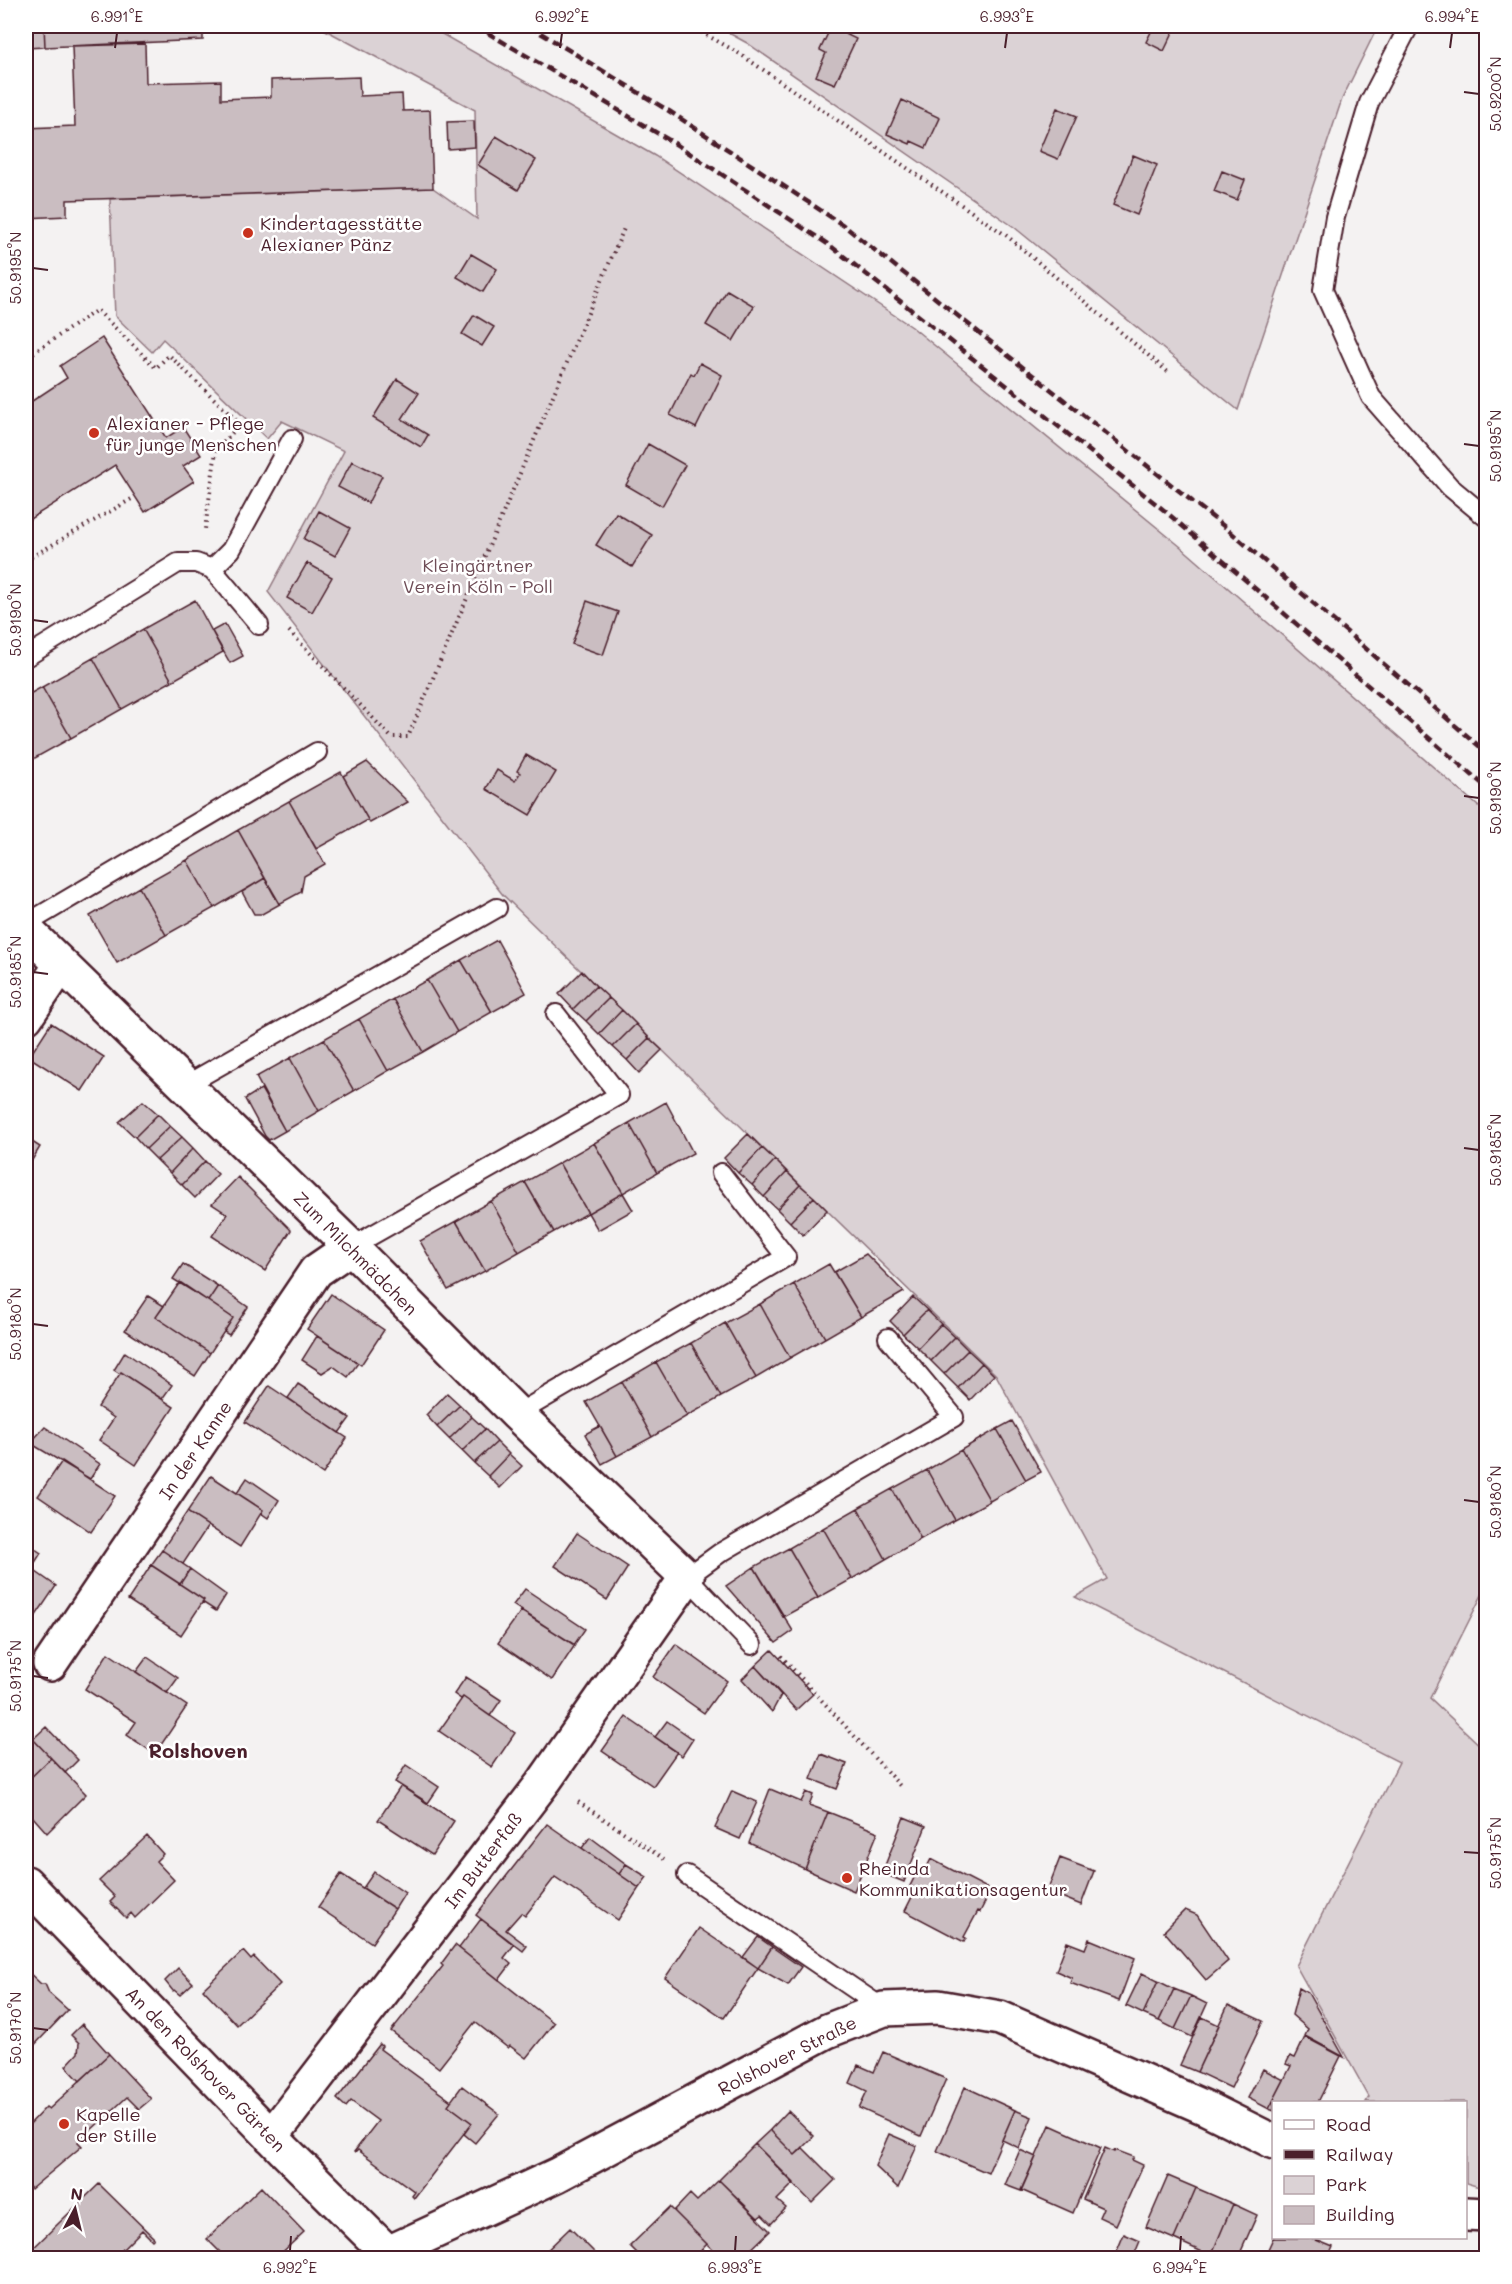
<svg xmlns="http://www.w3.org/2000/svg" width="1512" height="2284" font-family="Mali,sans-serif">
<style>
.green{fill:#dbd2d5;stroke:#927880;stroke-width:1.5}
.building{fill:#cabdc1;stroke:#4a1f2b;stroke-width:1.5}
.lines{fill:none;stroke-linecap:round;stroke-linejoin:round}
.lane-casing{stroke:#4a1f2b;stroke-width:22}
.street-casing{stroke:#4a1f2b;stroke-width:38}
.path{stroke:#4a1f2b;stroke-width:4;stroke-dasharray:1.5 4.5;stroke-linecap:butt}
.lane{stroke:#fff;stroke-width:18}
.street{stroke:#fff;stroke-width:33}
.rail{stroke:#4a1f2b;stroke-width:4.5;stroke-dasharray:9 4.5;stroke-linecap:butt}
.ticks{fill:none;stroke:#4a1f2b;stroke-width:2}
.poi-dot{fill:#c8321e;stroke:#fff;stroke-width:2}
.labels{text-anchor:middle;dominant-baseline:central;stroke-width:5;stroke-linejoin:round;paint-order:stroke}
.poi-label{font-size:18px;fill:#4a1f2b;stroke:#fff;text-anchor:start}
.park-label{font-size:18px;fill:#6e4c56;stroke:#fff}
.street-label{font-size:18px;fill:#4a1f2b;stroke:#fff}
.neighbourhood-label{font-size:20px;font-weight:bold;fill:#4a1f2b;stroke:#fff}
.neatline{fill:none;stroke:#4a1f2b;stroke-width:2}
.ticks-label{font-size:15px;text-anchor:middle;fill:#4a1f2b}
</style>
<rect width="100%" height="100%" fill="#f4f2f2"/>
<filter id="ink" filterUnits="userSpaceOnUse"><feTurbulence type="fractalNoise" baseFrequency=".0167" numOctaves="2"/><feDisplacementMap in="SourceGraphic" scale="12" xChannelSelector="R" yChannelSelector="G"/><feConvolveMatrix kernelMatrix="1 2 1 2 8 2 1 2 1" color-interpolation-filters="sRGB"/></filter>
<g filter="url(#ink)">
<path class="green" d="M318 26H428L655 156 912 327 1181 547 1486 813V1587L1430 1698 1486 1751V2189L1466 2183V2102H1366L1369 2097 1296 1966 1399 1762 1075 1597 1107 1579 996 1375 503 895 268 592 344 451 282 421 267 439 163 339 152 352 115 316 110 199 433 188 477 219 475 110Z
M716 26H1378L1342 99 1238 410 1014 227 747 43Z"/>
<path class="building" d="M26 26H44L45 47 26 48Z
M44 26H203V40L45 47Z
M1154 26H1176L1164 51 1146 42Z
M831 27 856 39 835 84 816 76 826 53 820 50Z
M145 44 146 83 221 81V99L271 97V80L359 77 360 96 402 94 403 111 430 110 433 188 67 200V216L26 218V128L75 126 72 46Z
M902 100 940 118 926 148 911 141 910 144 887 134Z
M1057 108 1077 116 1058 159 1039 151Z
M474 121 475 147 448 149 447 122Z
M496 136 536 160 518 190 478 165Z
M1133 155 1157 165 1137 215 1113 205Z
M1222 171 1245 180 1237 200 1214 191Z
M471 254 497 269 483 292 457 277Z
M727 290 754 306 733 341 706 325Z
M474 315 494 327 482 346 462 334Z
M102 338 166 438 183 427 201 455 183 466 194 481 145 512 115 465 30 519 26 512V405L67 378 60 366Z
M700 363 722 375 696 428 670 415 691 373 694 375Z
M397 379 419 393 402 419 428 435 421 447 373 418Z
M648 444 685 465 662 506 626 485Z
M352 461 382 476 368 503 338 487Z
M319 511 350 528 335 556 304 539Z
M616 513 652 535 632 567 596 545Z
M307 563 332 577 312 612 287 598Z
M195 600 223 652 172 681 143 629Z
M587 601 618 612 603 655 572 644Z
M225 624 243 656 230 663 212 631Z
M143 629 172 681 122 709 93 658Z
M93 658 122 709 71 738 42 687Z
M42 687 71 738 26 763V696Z
M526 755 556 772 530 815 486 789 497 770 515 781 520 773 517 771Z
M367 762 408 802 370 823 343 776Z
M341 772 368 820 316 849 289 801Z
M289 801 325 864 304 876 301 892 279 904 238 830Z
M238 830 265 878 214 908 187 860Z
M187 860 214 908 166 935 139 887Z
M265 878 280 904 262 914H254L242 892Z
M139 887 166 935 117 963 90 916Z
M497 940 526 993 492 1012 461 960Z
M461 960 492 1012 457 1032 427 980Z
M582 971 596 986 573 1009 559 994Z
M427 980 457 1032 423 1052 393 999Z
M596 986 609 998 586 1021 573 1009Z
M609 998 622 1010 599 1034 586 1021Z
M393 999 423 1052 388 1071 359 1019Z
M622 1010 636 1024 613 1047 599 1034Z
M359 1019 388 1071 354 1091 324 1039Z
M51 1023 104 1057 82 1091 29 1057Z
M636 1024 649 1038 627 1060 613 1047Z
M649 1038 662 1050 639 1073 627 1060Z
M324 1039 354 1091 319 1111 290 1058Z
M290 1058 319 1111 285 1131 256 1077Z
M261 1089 285 1131 269 1140 265 1136 245 1099Z
M143 1101 158 1114 135 1137 119 1122Z
M666 1102 693 1153 657 1173 629 1123Z
M158 1114 170 1126 146 1149 135 1137Z
M629 1123 657 1173 623 1193 594 1143Z
M170 1126 182 1137 157 1160 146 1149Z
M748 1134 762 1148 738 1173 724 1158Z
M182 1137 193 1148 170 1173 157 1160Z
M26 1138 40 1147 26 1170Z
M594 1143 623 1193 588 1213 559 1163Z
M193 1148 205 1161 182 1185 170 1173Z
M762 1148 775 1160 752 1185 738 1173Z
M775 1160 787 1172 764 1197 752 1185Z
M205 1161 218 1174 195 1198 182 1185Z
M559 1163 588 1213 554 1232 525 1182Z
M787 1172 800 1185 777 1209 764 1197Z
M238 1177 291 1230 265 1271 212 1236 227 1214 212 1204Z
M525 1182 554 1232 519 1252 491 1201Z
M800 1185 814 1197 790 1222 777 1209Z
M623 1193 633 1210 598 1230 588 1213Z
M814 1197 827 1210 803 1235 790 1222Z
M491 1201 519 1252 485 1271 456 1221Z
M456 1221 485 1271 448 1290 420 1241Z
M866 1254 904 1292 861 1317 834 1272Z
M183 1264 218 1286 208 1301 173 1279Z
M829 1264 861 1317 825 1338 794 1284Z
M180 1282 233 1318 210 1353 156 1317Z
M794 1284 825 1338 790 1358 760 1304Z
M218 1286 248 1307 229 1335 224 1332 233 1318 208 1301Z
M331 1294 384 1330 361 1365 307 1329Z
M148 1296 164 1306 156 1317 210 1353 195 1376 125 1330Z
M913 1297 927 1310 903 1334 890 1321Z
M760 1304 790 1358 756 1378 725 1323Z
M927 1310 941 1324 918 1348 903 1334Z
M725 1323 756 1378 721 1397 691 1343Z
M941 1324 955 1337 931 1361 918 1348Z
M317 1336 358 1363 348 1377 333 1366 322 1373 302 1360Z
M955 1337 968 1350 944 1374 931 1361Z
M691 1343 721 1397 687 1416 656 1362Z
M968 1350 982 1363 958 1388 944 1374Z
M125 1352 172 1385 162 1399 121 1372 120 1374 114 1370Z
M656 1362 687 1416 652 1437 622 1382Z
M982 1363 994 1375 970 1400 958 1388Z
M121 1372 174 1407 136 1465 99 1440 114 1418 98 1407Z
M622 1382 652 1437 617 1456 586 1402Z
M298 1384 350 1418 339 1433 288 1398Z
M269 1386 347 1438 323 1474 245 1422Z
M447 1393 460 1405 437 1427 426 1415Z
M460 1405 472 1417 449 1439 437 1427Z
M472 1417 485 1429 462 1451 449 1439Z
M1012 1421 1041 1472 1026 1480 997 1429Z
M600 1426 617 1456 602 1464 585 1434Z
M45 1427 100 1464 90 1479 30 1443Z
M485 1429 497 1442 474 1463 462 1451Z
M997 1429 1026 1480 990 1501 961 1450Z
M497 1442 509 1454 488 1476 474 1463Z
M961 1450 990 1501 955 1520 927 1470Z
M509 1454 522 1466 500 1488 488 1476Z
M62 1461 115 1496 91 1532 38 1496Z
M927 1470 955 1520 921 1539 892 1489Z
M211 1476 263 1510 240 1547 187 1512Z
M247 1478 279 1500 268 1518 261 1513 263 1510 237 1493Z
M892 1489 921 1539 886 1559 858 1508Z
M858 1508 886 1559 852 1579 823 1528Z
M187 1512 208 1526 183 1564 162 1550Z
M823 1528 852 1579 818 1598 789 1548Z
M577 1533 628 1567 607 1600 555 1566Z
M26 1543 41 1553 31 1569 26 1565Z
M789 1548 818 1598 783 1617 754 1567Z
M162 1550 190 1569 180 1584 151 1565Z
M26 1565 56 1586 33 1620 26 1615Z
M151 1565 204 1600 181 1635 128 1600Z
M754 1567 793 1631 776 1643 726 1586Z
M190 1569 226 1595 216 1611 202 1602 204 1600 180 1584Z
M525 1589 585 1629 574 1645 513 1605Z
M521 1611 575 1645 552 1680 498 1643Z
M676 1644 727 1681 704 1713 653 1677Z
M772 1650 813 1694 796 1710 755 1666Z
M108 1653 187 1706 155 1754 127 1735 136 1722 85 1689Z
M147 1657 178 1678 167 1693 136 1672Z
M755 1666 781 1695 772 1712 742 1679Z
M466 1677 501 1700 490 1716 463 1697 461 1699 454 1694Z
M463 1697 515 1733 492 1767 439 1731Z
M626 1717 677 1752 653 1786 602 1751Z
M667 1721 693 1739 682 1756 655 1737Z
M46 1727 78 1760 65 1773 33 1739Z
M33 1739 51 1758 28 1780 26 1777V1747Z
M821 1754 847 1764 837 1789 811 1779Z
M51 1758 86 1794 47 1833 32 1816 27 1820 26 1818V1782Z
M406 1765 439 1787 428 1803 395 1782Z
M401 1786 454 1821 432 1855 378 1820Z
M770 1789 801 1802 806 1792 813 1795 809 1805 828 1812 805 1869 749 1843Z
M732 1791 757 1802 740 1839 715 1828Z
M828 1812 878 1832 854 1891 805 1869Z
M904 1817 926 1826 904 1882 882 1873Z
M547 1824 639 1888 618 1920 555 1877 525 1916 521 1913 506 1930 527 1946 523 1951 476 1915Z
M147 1836 163 1854 156 1861 174 1880 135 1918 131 1913 126 1918 110 1902 115 1897 99 1881Z
M590 1837 626 1864 619 1874 582 1848Z
M1060 1858 1094 1871 1081 1905 1047 1891Z
M931 1859 991 1890 980 1912 978 1911 964 1937 966 1938 964 1942 905 1911 916 1889 910 1886 918 1870 924 1873Z
M626 1864 647 1877 639 1888 619 1874Z
M374 1872 405 1893 395 1909 363 1888Z
M341 1874 395 1909 372 1943 318 1907Z
M1185 1910 1197 1915 1228 1961 1206 1980 1164 1931Z
M481 1919 514 1945 504 1958 511 1964 499 1980 459 1948Z
M699 1928 758 1968 724 2018 665 1978Z
M758 1937 772 1947 758 1968 743 1957Z
M1089 1939 1135 1958 1119 2001 1070 1983 1072 1978 1056 1971 1067 1942 1085 1949Z
M455 1945 554 2023 526 2058 510 2046 508 2048 475 2022 439 2068 391 2031 443 1966 441 1964Z
M772 1947 801 1967 788 1985 758 1968Z
M243 1951 251 1960 254 1957 280 1984 237 2025 203 1989Z
M26 1966V1970L41 1984H45L49 1993 68 2010 26 2054Z
M178 1968 193 1983 180 1995 174 1990 173 1991 165 1981Z
M1142 1973 1158 1981 1143 2014 1126 2006Z
M1158 1981 1174 1989 1159 2021 1143 2014Z
M1299 1988 1308 1993 1344 2057 1305 2036 1308 2029 1292 2015Z
M1174 1989 1191 1996 1175 2029 1159 2021Z
M1191 1996 1207 2004 1192 2037 1175 2029Z
M1228 2005 1263 2021 1231 2088 1197 2072Z
M1202 2017 1219 2025 1197 2072 1180 2065Z
M82 2024 109 2054 80 2081 66 2066 78 2053 79 2043 71 2035Z
M1305 2037 1341 2056 1318 2102H1274V2111L1269 2109 1291 2066 1286 2064 1290 2056 1295 2058Z
M380 2044 382 2046 380 2049 451 2101 448 2105 472 2123 414 2198 412 2196 415 2192 358 2150 355 2153 354 2152 378 2121 351 2101 346 2107 337 2099Z
M883 2052 946 2079 921 2136 859 2108 867 2091 850 2083 858 2065 874 2072Z
M109 2054 151 2099 139 2109 127 2097 78 2142 82 2146 31 2189 26 2183V2128L46 2107 49 2109Z
M1263 2069 1284 2080 1269 2109 1248 2098Z
M462 2086 499 2114 475 2143 464 2134 472 2123 448 2105Z
M965 2087 1015 2110 988 2173 937 2151Z
M1015 2110 1032 2117 1019 2148 1002 2140Z
M788 2111 814 2136 795 2155 770 2130Z
M1050 2125 1101 2148 1073 2213 1021 2190Z
M770 2130 795 2155 803 2148 835 2180 812 2203 755 2144Z
M889 2134 917 2146 898 2188 875 2166Z
M755 2144 794 2183 777 2200 786 2208 771 2224 762 2215 758 2218 719 2180Z
M1105 2148 1114 2152 1115 2150 1134 2157 1132 2160 1143 2165 1116 2225 1099 2217 1103 2208 1083 2199Z
M1020 2150 1036 2157 1021 2191 1005 2185Z
M1168 2176 1196 2188 1174 2239 1146 2227Z
M719 2180 770 2231 742 2258H721L674 2211 690 2194 697 2201Z
M99 2184 154 2238 152 2240 142 2230 121 2251 128 2258H26V2255Z
M261 2187 304 2232 276 2258H226L207 2239Z
M1196 2188 1233 2204 1211 2256 1174 2239Z
M1233 2204 1257 2215 1238 2258H1218L1211 2256Z
M670 2207 707 2244 694 2258H642L630 2246Z
M570 2228 600 2258H539Z
M1124 2234 1140 2241 1133 2258H1114Z
M1274 2236V2238H1311L1333 2247 1328 2258H1264Z"/>
<g class="lines">
<g class="lane-casing">
<path id="lane" d="M1409 26 1369 103 1335 217 1323 290 1371 397 1450 487 1486 517
M212 569 231 550 292 439
M26 657 178 563H196L212 569 259 625
M26 924 317 752
M184 1086 497 908
M351 1247 619 1095 556 1014
M517 1414 786 1257 721 1173
M752 1645 687 1577 720 1553 954 1417 888 1338
M687 1875 884 2009"/>
</g>
<g class="street-casing">
<path id="street" d="M26 930 351 1247 517 1414 687 1577 545 1780 271 2137
M26 1017 61 965
M50 1664 316 1271 351 1247
M26 1883 284 2150 388 2253
M1466 2214 1486 2215
M384 2258 388 2253 557 2175 827 2031 884 2009 938 2007 1000 2018 1208 2109 1274 2142"/>
</g>
<path class="path" d="M691 26 740 54 1007 236 1168 372
M26 348 30 355 97 310 156 368 169 355 240 424 216 451 205 529
M26 560 135 497
M289 631 391 737H408L625 226
M781 1656 902 1788
M578 1802 664 1859"/>
<use href="#lane" class="lane"/>
<use href="#street" class="street"/>
<path class="rail" d="M476 26 674 143 832 247 1165 511 1486 787
M529 26 669 111 843 225 1226 528 1486 752"/>
</g>
</g>
<path class="ticks" d="M115 48 117 33M560 48 562 33M1005 48 1007 33M1450 48 1452 33M1464 92 1479 94M33 268 48 270M1464 444 1479 446M33 620 48 622M1464 796 1479 798M33 972 48 974M1464 1148 1479 1150M33 1324 48 1326M1464 1500 1479 1502M33 1676 48 1678M1464 1852 1479 1853M33 2028 48 2030M290 2251 291 2236M735 2251 736 2236M1180 2251 1181 2236"/>
<g class="poi-dot">
<circle cx="248" cy="233" r="6"/>
<circle cx="94" cy="433" r="6"/>
<circle cx="847" cy="1878" r="6"/>
<circle cx="64" cy="2124" r="6"/>
</g>
<g class="labels">
<g class="poi-label">
<text x="260" y="223">Kindertagesstätte<tspan x="260" dy="21">Alexianer Pänz</tspan></text>
<text x="106" y="423">Alexianer - Pflege<tspan x="106" dy="21">für junge Menschen</tspan></text>
<text x="859" y="1868">Rheinda<tspan x="859" dy="21">Kommunikationsagentur</tspan></text>
<text x="76" y="2114">Kapelle<tspan x="76" dy="21">der Stille</tspan></text>
</g>
<g class="park-label">
<text x="478" y="565">Kleingärtner<tspan x="478" dy="21">Verein Köln - Poll</tspan></text>
</g>
<g class="street-label">
<text transform="translate(356 1253) rotate(45)">Zum Milchmädchen</text>
<text transform="translate(195 1450) rotate(-56)">In der Kanne</text>
<text transform="translate(483 1860) rotate(-53)">Im Butterfaß</text>
<text transform="translate(787 2055) rotate(-27)">Rolshover Straße</text>
<text transform="translate(206 2069) rotate(46)">An den Rolshover Gärten</text>
</g>
<g class="neighbourhood-label">
<text x="198" y="1750">Rolshoven</text>
</g>
</g>
<rect width="1512" height="2284" fill="none" stroke="#fff" stroke-width="66"/>
<rect x="1272" y="2101" width="195" height="138" fill="#ffffff" stroke="#b7a5aa" stroke-width="1.5"/>
<rect x="1284" y="2120" width="30" height="9" fill="#ffffff" stroke="#b7a5aa" stroke-width="1.5"/>
<text x="1326" y="2131" font-size="18" fill="#4a1f2b">Road</text>
<rect x="1284" y="2150" width="30" height="9" fill="#4a1f2b" stroke="#b7a5aa" stroke-width="1.5"/>
<text x="1326" y="2161" font-size="18" fill="#4a1f2b">Railway</text>
<rect x="1284" y="2176" width="30" height="18" fill="#dbd2d5" stroke="#b7a5aa" stroke-width="1.5"/>
<text x="1326" y="2191" font-size="18" fill="#4a1f2b">Park</text>
<rect x="1284" y="2206" width="30" height="18" fill="#cabdc1" stroke="#b7a5aa" stroke-width="1.5"/>
<text x="1326" y="2221" font-size="18" fill="#4a1f2b">Building</text>
<g transform="translate(75 2209) rotate(7)" stroke="#ffffff" stroke-width="4.5" paint-order="stroke">
<path d="M0-4.5L10 22L0 15L-10 22Z" fill="#4a1f2b"/>
<text y="-9" font-size="16" font-weight="bold" text-anchor="middle" fill="#4a1f2b">N</text>
</g>
<rect x="33" y="33" width="1446" height="2218" class="neatline"/>
<g class="ticks-label">
<text x="117" y="22">6.991°E</text>
<text x="562" y="22">6.992°E</text>
<text x="1007" y="22">6.993°E</text>
<text x="1452" y="22">6.994°E</text>
<text transform="translate(1496 94) rotate(-90)" y="5">50.9200°N</text>
<text transform="translate(16 268) rotate(-90)" y="5">50.9195°N</text>
<text transform="translate(1496 446) rotate(-90)" y="5">50.9195°N</text>
<text transform="translate(16 620) rotate(-90)" y="5">50.9190°N</text>
<text transform="translate(1496 798) rotate(-90)" y="5">50.9190°N</text>
<text transform="translate(16 972) rotate(-90)" y="5">50.9185°N</text>
<text transform="translate(1496 1150) rotate(-90)" y="5">50.9185°N</text>
<text transform="translate(16 1324) rotate(-90)" y="5">50.9180°N</text>
<text transform="translate(1496 1502) rotate(-90)" y="5">50.9180°N</text>
<text transform="translate(16 1676) rotate(-90)" y="5">50.9175°N</text>
<text transform="translate(1496 1853) rotate(-90)" y="5">50.9175°N</text>
<text transform="translate(16 2028) rotate(-90)" y="5">50.9170°N</text>
<text x="290" y="2273">6.992°E</text>
<text x="735" y="2273">6.993°E</text>
<text x="1180" y="2273">6.994°E</text>
</g>
</svg>
